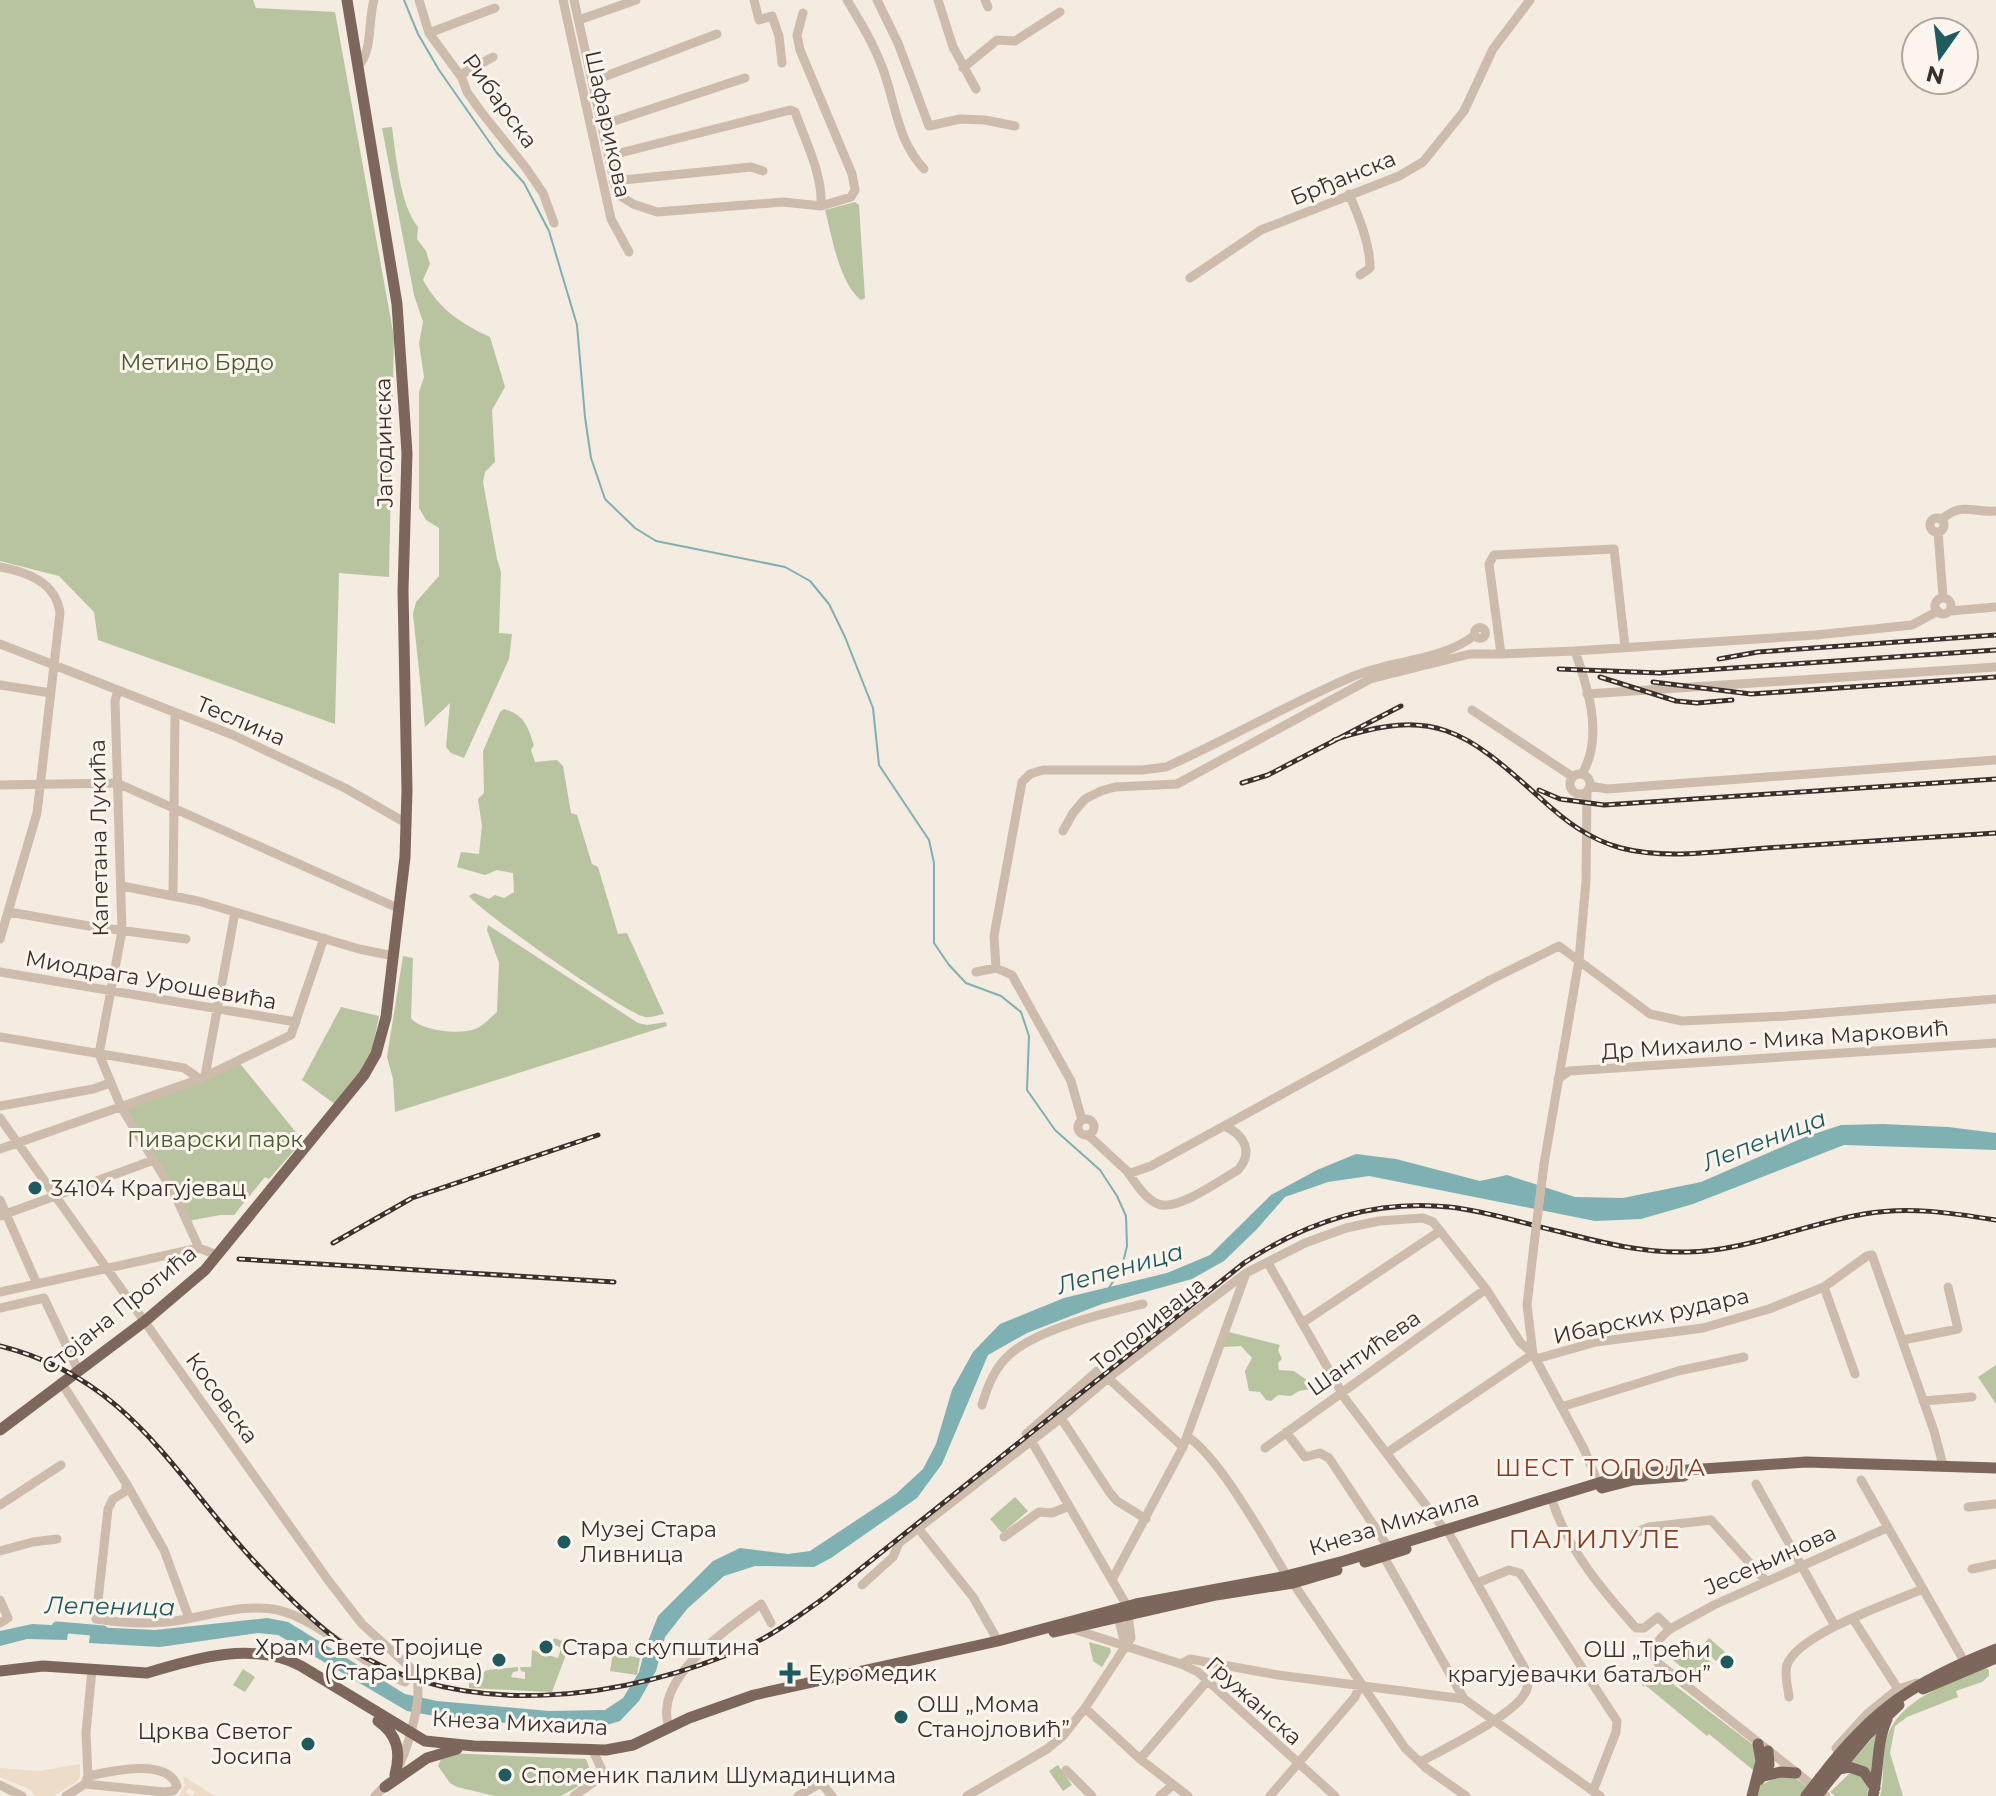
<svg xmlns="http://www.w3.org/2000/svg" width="1996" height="1796" font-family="Montserrat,sans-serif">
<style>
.green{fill:#b8c4a0}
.plaza{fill:#ecdcc8}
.water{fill:#7fb0b2}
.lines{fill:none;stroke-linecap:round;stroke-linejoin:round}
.stream{stroke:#7fb0b2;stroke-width:2}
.river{stroke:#7fb0b2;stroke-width:11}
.minor{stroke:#cdbbac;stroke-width:9}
.major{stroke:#7d675c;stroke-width:11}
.rail-casing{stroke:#3b302b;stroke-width:5}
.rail{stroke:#fbf5ee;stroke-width:2;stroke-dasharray:6;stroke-linecap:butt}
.minor-bridge{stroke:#cdbbac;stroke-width:9}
.major-bridge{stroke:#7d675c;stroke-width:11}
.poi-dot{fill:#1f5a5e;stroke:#fbf5ee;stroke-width:3}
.labels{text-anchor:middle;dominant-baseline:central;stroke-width:6;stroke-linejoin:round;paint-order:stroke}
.street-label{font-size:22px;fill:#3b302b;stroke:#fbf5ee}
.park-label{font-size:22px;fill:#4a5a2e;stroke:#fbf5ee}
.poi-label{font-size:22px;fill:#3b302b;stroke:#fbf5ee;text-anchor:start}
.water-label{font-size:24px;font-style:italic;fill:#1f5a5e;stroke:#fbf5ee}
.neighbourhood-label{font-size:24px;letter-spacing:2px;fill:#8c3b22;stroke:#fbf5ee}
.quarter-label{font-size:26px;letter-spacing:2px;fill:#8c3b22;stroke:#fbf5ee}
</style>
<rect width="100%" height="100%" fill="#f4ebe1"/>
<path class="green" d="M0 0H253L256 8 335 12 394 337 389 577 339 573 335 724 98 640 94 612 59 576 0 561Z
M392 127C396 156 400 205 418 227L417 239 426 251 430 264 423 280C439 309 460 323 490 337L505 387 492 410 495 462 485 472 483 482 497 559 501 572 499 633 512 634 509 659 464 758 451 753 446 747 450 703 425 727 413 614 416 602 439 576V528L426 520 419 508V392L424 377 419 343 423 322 414 295 382 128Z
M855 202 859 205 865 298 861 300C839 283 832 236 825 210Z
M504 709C524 714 528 727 534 745L531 750 535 762 557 760 563 766 571 813 577 815 592 864 598 867 618 934 627 933 664 1014C658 1015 651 1018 645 1017 628 1015 482 913 469 896L474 893 489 899 495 895 504 898 514 892 513 873 497 870 485 875 457 867 461 852 479 854 482 826 478 799 484 793 483 751 500 712Z
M488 925 638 1023 647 1025 666 1022 667 1026 395 1112 393 1079 387 1057 403 956 413 958 411 1018C420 1031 461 1035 475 1029 483 1026 491 1017 497 1012L499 963 487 930Z
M341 1007 379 1016 370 1060 336 1105 302 1080Z
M237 1060 299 1136 294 1141 298 1146 269 1179 265 1177 234 1215H220L188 1221 123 1107Z
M1229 1332 1280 1345 1278 1350 1282 1359 1278 1363 1279 1370 1294 1371 1311 1383V1389L1299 1391 1291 1396 1278 1395 1271 1401 1266 1400 1260 1392 1249 1391 1245 1371 1252 1358 1241 1346 1224 1347 1223 1345Z
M1996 1365V1404L1978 1377Z
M1015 1497 1028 1511 1002 1533 990 1519Z
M554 1638 565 1642 564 1648 568 1649 552 1692 469 1688V1682L487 1670 518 1667V1671L513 1672 511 1677 525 1679V1672L521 1671 520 1667H531L532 1650 558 1658 561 1648 552 1643Z
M1682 1638 1713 1664 1698 1681 1667 1655Z
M1709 1638 1725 1652 1716 1661 1701 1647Z
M1089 1642 1110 1648 1111 1652 1102 1667 1093 1661Z
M613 1653 640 1658 637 1675 610 1671Z
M1647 1668H1652L1752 1744 1757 1752 1754 1776 1753 1770 1709 1734 1707 1736 1645 1685 1643 1687 1640 1677Z
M1986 1668 1989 1670V1676L1982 1682 1956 1691 1958 1697 1907 1717 1895 1726 1890 1753 1903 1796H1880C1885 1778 1881 1758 1886 1740 1898 1698 1951 1683 1986 1668Z
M243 1669 255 1677 245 1692 233 1685Z
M1879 1730 1874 1777 1851 1763Z
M447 1753 586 1759 593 1778 561 1796H495L457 1787 450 1783 438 1766 442 1757Z
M1058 1765 1072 1785 1063 1791 1049 1771Z
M1850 1773 1859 1774 1869 1784 1867 1796H1835L1830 1792Z
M1777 1777 1795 1778 1820 1796H1757L1761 1785Z"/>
<path class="plaza" d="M80 1764V1777L76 1782 54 1796H35L31 1790 0 1777V1768L39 1771Z
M183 1776 215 1796H193L195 1792 189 1788 186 1792 191 1796H179L185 1785Z"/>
<path class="water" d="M1883 1124 1948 1127 1996 1133V1150L1844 1145 1693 1204 1641 1219 1595 1221 1369 1176 1328 1182 1285 1197 1257 1229 1224 1261 1192 1279 1102 1304 1027 1333 988 1355 942 1464 917 1498 831 1558 814 1567 755 1566 724 1576 687 1609 665 1637 656 1671 639 1701 620 1721 590 1730 446 1718 407 1711 278 1635 258 1633 160 1647 89 1643 91 1627 155 1630 267 1618 288 1622 405 1694 437 1701 549 1711 605 1710 623 1698 639 1672 645 1649 658 1616 713 1561 740 1548 788 1554 810 1551 896 1494 923 1469 936 1444 952 1390 973 1352 1000 1324 1064 1298 1167 1273 1210 1255 1271 1195 1317 1170 1356 1154 1396 1159 1480 1181 1507 1175 1575 1197 1623 1198 1701 1182 1805 1137 1841 1125Z
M32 1624 69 1626 67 1640 27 1639 0 1646V1631Z"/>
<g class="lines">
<path class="stream" d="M404 0 418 34 439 70 497 153 524 183 549 231 577 325 585 417 591 458 605 499 635 528 656 541 785 567 810 581 829 604 845 637 873 708 879 765 929 840 934 863V943L949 965 966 983 1001 996 1021 1012 1029 1036 1027 1090 1055 1130 1100 1170 1117 1196 1126 1216 1127 1246 1122 1267 1109 1288"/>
<path class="river" d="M57 1627 103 1631"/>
<path class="minor" d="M419 0 429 33 462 78 467 92 482 113 526 168 543 193 554 223
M563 0 611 219 629 252
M574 0 617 194 633 204 657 212 783 202 821 206 851 197 855 190 852 174 800 50 797 35 803 13
M754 0 759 20 772 16 779 36 782 63
M847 0C861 23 875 46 884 72 896 107 898 141 924 169
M877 0 898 43 929 126 960 119 985 120 1015 126
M938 0 953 47 976 89
M985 0 988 7
M579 20 636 0
M429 33 495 8
M358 66C373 52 368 19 374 0
M963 68 997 40 1015 41 1060 12
M460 75 493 57
M593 81 717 34
M602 125 745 78
M608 156 790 110 795 112C805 140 823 175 821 206
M613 181 751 167 763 171
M1349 194C1359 217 1370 244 1370 268L1360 275
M1190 278 1261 230 1399 176 1423 162 1464 111 1493 49 1530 0
M1930 525a7 7 0 1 1 14 0a7 7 0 1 1-14 0Z
M1941 520C1963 501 1970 513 1996 511
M1938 532 1943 597
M0 567C27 572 56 582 60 613L37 813 0 939
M1935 606a8 8 0 1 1 16 0a8 8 0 1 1-16 0Z
M1950 611 1996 607
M1474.5 633a5.5 5.5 0 1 1 11 0a5.5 5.5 0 1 1-11 0Z
M0 644 233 735 345 788 406 823
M1575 651C1588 688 1604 737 1582 774
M1501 654 1575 651 1816 635 1912 625 1938 611
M0 685 51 693
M118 690 115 701 122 931 99 1054 121 1107 174 1193 199 1248
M1587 694 1996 667
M1472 710 1573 777
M1570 784a10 10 0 1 1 20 0a10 10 0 1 1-20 0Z
M0 785 117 783 400 909
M1590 786 1607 789 1996 760
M1063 831 1073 813 1085 799 1101 791 1115 787 1177 784 1370 679 1470 654H1501L1489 564 1494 555 1614 549 1625 647
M122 886 198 901 359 949 394 956
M173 895 175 713
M9 912 89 926 186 939
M996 968 994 936 1022 782 1030 774 1043 770H1142L1166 767C1229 739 1290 703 1354 676 1394 659 1440 662 1475 635
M0 972 296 1022
M976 972 996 968 1012 975 1071 1081 1082 1120
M0 1037 184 1068 200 1079
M205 1076 235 912
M1558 1079 1569 1071 1996 1043
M0 1106 93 1089 110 1083
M0 1118 328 1580 362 1624 414 1671C426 1691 408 1746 399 1766
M1078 1127a8 8 0 1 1 16 0a8 8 0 1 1-16 0Z
M1088 1135 1127 1171 1131 1173 1151 1166 1490 980 1559 946 1650 1014 1682 1021 1786 1016 1996 999
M0 1149 200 1079 291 1035 324 938
M1544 1164 1579 960 1586 881 1587 792
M1127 1171C1135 1182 1145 1199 1158 1204 1177 1212 1220 1180 1238 1170 1254 1152 1244 1134 1224 1126
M0 1200 37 1284
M0 1216 154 1160
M1535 1236 1527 1305 1533 1354 1584 1449 1600 1488
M1268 1263 1346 1400 1444 1529
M1824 1287 1855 1374
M0 1292 199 1248 217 1255
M0 1308 44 1298 78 1370
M1302 1323 1440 1231
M1903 1340 1958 1329 1948 1287
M1536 1359 1596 1342 1703 1328 1769 1309 1824 1287 1867 1256 1872 1255 1934 1431 1943 1465
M1108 1378 1183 1447
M61 1382 126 1483V1491L113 1499 108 1509 96 1619C123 1623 153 1625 181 1620 211 1615 247 1603 278 1610 320 1620 362 1665 405 1682
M1923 1401 1972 1397
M982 1405C987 1387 994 1369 1008 1356 1036 1329 1105 1313 1143 1304
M1561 1407 1678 1371 1744 1357
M1061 1418 1110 1493 1117 1501 1146 1519
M1286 1432 1305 1457 1320 1453 1329 1458 1388 1547
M1026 1434 1097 1371
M1188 1437C1220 1458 1265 1540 1287 1576
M1265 1448 1486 1289
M1861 1480 1964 1661
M126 1483 164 1550 189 1618
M1756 1484 1835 1626
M1553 1503C1569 1551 1603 1591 1636 1628H1644L1658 1617 1670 1629C1660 1638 1647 1649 1658 1663L1826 1796
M0 1505 61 1465
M1968 1507 1996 1504
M918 1528 973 1597 998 1641
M1635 1533 1649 1527 1711 1520 1766 1581
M1004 1537 1039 1512 1052 1513 1069 1506
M0 1551 33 1542 57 1539
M1384 1557 1464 1699
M1972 1569 1996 1564
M1112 1580 1183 1447 1246 1273
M1293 1583 1405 1748 1426 1768 1466 1796
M1477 1583 1509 1570 1520 1573 1617 1721 1616 1732 1593 1791
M862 1585 893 1557 899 1543 1061 1418 1108 1378 1246 1273 1305 1243 1346 1228 1379 1221 1423 1218 1433 1222 1486 1289 1520 1342 1533 1354 1388 1452
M0 1600 8 1618 0 1623
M1117 1612 1125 1645
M1853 1619 1898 1689 1917 1683
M1073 1629 1181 1664 1198 1672 1335 1796
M1670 1629 1714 1605 1887 1528
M1181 1664 1190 1659 1278 1675 1464 1699 1600 1796
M1789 1697C1788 1687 1784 1674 1787 1665 1798 1634 1892 1602 1923 1589
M1085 1708 1140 1759 1188 1796
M669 1727C652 1678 728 1629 761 1604L771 1623
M1836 1748 1867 1714 1898 1689
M1140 1759 1208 1680
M1420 1762C1444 1749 1514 1715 1525 1693 1530 1685 1528 1677 1525 1669L1450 1535
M1066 1770 1092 1796
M85 1784 164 1792 173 1791 177 1786C167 1757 110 1772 88 1776
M0 1785 22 1796
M66 1796 85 1784 88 1776 86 1733 92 1669
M375 1796 389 1782
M574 1796 598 1779 603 1772 593 1751
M798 1796 821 1783 832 1796
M967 1796 1047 1749 1063 1736 1085 1708 1131 1638 1127 1606 1032 1442
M1160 1796 1173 1785
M1270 1796 1355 1697 1360 1685"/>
<path class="major" d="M0 1430 145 1321 205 1270 364 1075 376 1054 386 1017 405 857 407 790 403 591 407 453 397 304 347 0
M1602 1488 1633 1480 1684 1476
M1365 1562 1406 1549
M1054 1632 1216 1595 1293 1583 1337 1570
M0 1671 43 1666 147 1673C196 1658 254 1641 301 1666L425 1741 474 1746 606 1750 633 1745 689 1718 754 1695 998 1641 1136 1604 1282 1577 1344 1561 1628 1474 1806 1462 1996 1468
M1923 1689 1996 1658
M378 1721C398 1735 401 1752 395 1775
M1839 1769 1849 1767 1864 1772 1875 1788
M1764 1776 1780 1772 1796 1773
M1820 1778C1873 1708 1915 1681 1996 1649
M1759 1780 1769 1765 1768 1751
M1827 1783 1867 1735 1899 1705
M385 1787 427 1758 457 1749
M1752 1796 1761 1761 1758 1744
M1873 1796C1879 1770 1876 1744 1887 1719"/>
<g class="rail-casing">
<path id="rail" d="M1719 659 1758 652 1996 635
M1559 669 1660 673 1996 650
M1600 677 1676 701 1697 703 1732 700
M1653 682 1751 694 1996 677
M1334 740C1434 706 1466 731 1539 797 1564 820 1588 839 1621 848 1667 860 1718 851 1766 848 1843 843 1919 838 1996 833
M1242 783 1268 775 1401 706
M1539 790 1560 799 1604 805 1996 779
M333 1243 412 1198 598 1135
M239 1259 614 1282
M0 1346C128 1378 171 1471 253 1560 280 1589 314 1624 346 1646 462 1723 628 1700 748 1646 775 1634 800 1615 824 1598L1244 1263C1306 1222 1373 1199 1449 1207 1487 1211 1525 1224 1561 1232 1603 1243 1643 1253 1687 1252 1747 1251 1804 1224 1864 1214 1908 1206 1952 1213 1996 1220"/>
</g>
<use href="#rail" class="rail"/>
<path class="minor-bridge" d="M1535 1236 1544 1164"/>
<path class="major-bridge" d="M1806 1796 1820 1778
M1817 1796 1827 1783"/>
</g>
<g class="poi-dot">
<circle cx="35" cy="1188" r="8"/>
<circle cx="564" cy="1542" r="8"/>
<circle cx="546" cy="1647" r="8"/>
<circle cx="499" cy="1660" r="8"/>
<circle cx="1727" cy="1662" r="8"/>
<path d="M786 1661h8v8h8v8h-8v8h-8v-8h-8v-8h8z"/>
<circle cx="901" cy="1717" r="8"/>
<circle cx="308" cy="1744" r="8"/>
<circle cx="505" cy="1775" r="8"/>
</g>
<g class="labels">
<g class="street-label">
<text transform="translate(500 101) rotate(54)">Рибарска</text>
<text transform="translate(608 124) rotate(78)">Шафарикова</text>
<text transform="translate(1343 178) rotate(-22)">Брђанска</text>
<text transform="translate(384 443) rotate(-91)">Јагодинска</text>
<text transform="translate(241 721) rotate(23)">Теслина</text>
<text transform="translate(99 838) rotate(-91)">Капетана Лукића</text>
<text transform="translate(151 980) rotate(10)">Миодрага Урошевића</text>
<text transform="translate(1775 1040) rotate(-4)">Др Михаило - Мика Марковић</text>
<text transform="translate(119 1310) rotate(-39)">Стојана Протића</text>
<text transform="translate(1651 1316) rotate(-12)">Ибарских рудара</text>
<text transform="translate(1148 1324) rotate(-38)">Тополиваца</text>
<text transform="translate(1364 1353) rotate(-35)">Шантићева</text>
<text transform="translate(222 1398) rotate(54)">Косовска</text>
<text transform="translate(1394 1523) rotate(-17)">Кнеза Михаила</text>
<text transform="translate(1770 1560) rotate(-24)">Јесењинова</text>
<text transform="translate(1254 1701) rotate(42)">Гружанска</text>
<text transform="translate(520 1723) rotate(3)">Кнеза Михаила</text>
</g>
<g class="park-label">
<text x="197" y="362">Метино Брдо</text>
<text x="215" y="1139">Пиварски парк</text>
</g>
<g class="poi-label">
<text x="51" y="1188">34104 Крагујевац</text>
<text x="580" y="1529">Музеј Стара<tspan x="580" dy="25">Ливница</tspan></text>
<text x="483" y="1647" text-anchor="end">Храм Свете Тројице<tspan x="483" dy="25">(Стара Црква)</tspan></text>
<text x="562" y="1647">Стара скупштина</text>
<text x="1711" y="1649" text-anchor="end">ОШ „Трећи<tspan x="1711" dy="25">крагујевачки батаљон”</tspan></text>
<text x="808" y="1673">Еуромедик</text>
<text x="917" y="1704">ОШ „Мома<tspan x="917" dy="25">Станојловић”</tspan></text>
<text x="292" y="1731" text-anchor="end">Црква Светог<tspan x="292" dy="25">Јосипа</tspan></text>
<text x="521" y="1775">Споменик палим Шумадинцима</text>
</g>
<g class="water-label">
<text transform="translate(1764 1140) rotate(-21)">Лепеница</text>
<text transform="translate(1120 1268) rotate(-16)">Лепеница</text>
<text transform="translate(110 1606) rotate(1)">Лепеница</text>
</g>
<g class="neighbourhood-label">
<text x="1601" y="1467">ШЕСТ ТОПОЛА</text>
</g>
<g class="quarter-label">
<text x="1595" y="1539">ПАЛИЛУЛЕ</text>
</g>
</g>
<g transform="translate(1940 56) rotate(194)"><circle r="38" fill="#fbf5ee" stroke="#aea6a0" stroke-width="2"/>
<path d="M0-6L14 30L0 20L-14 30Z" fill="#1f5a5e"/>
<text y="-12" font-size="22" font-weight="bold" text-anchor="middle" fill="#3b302b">N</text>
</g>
</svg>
